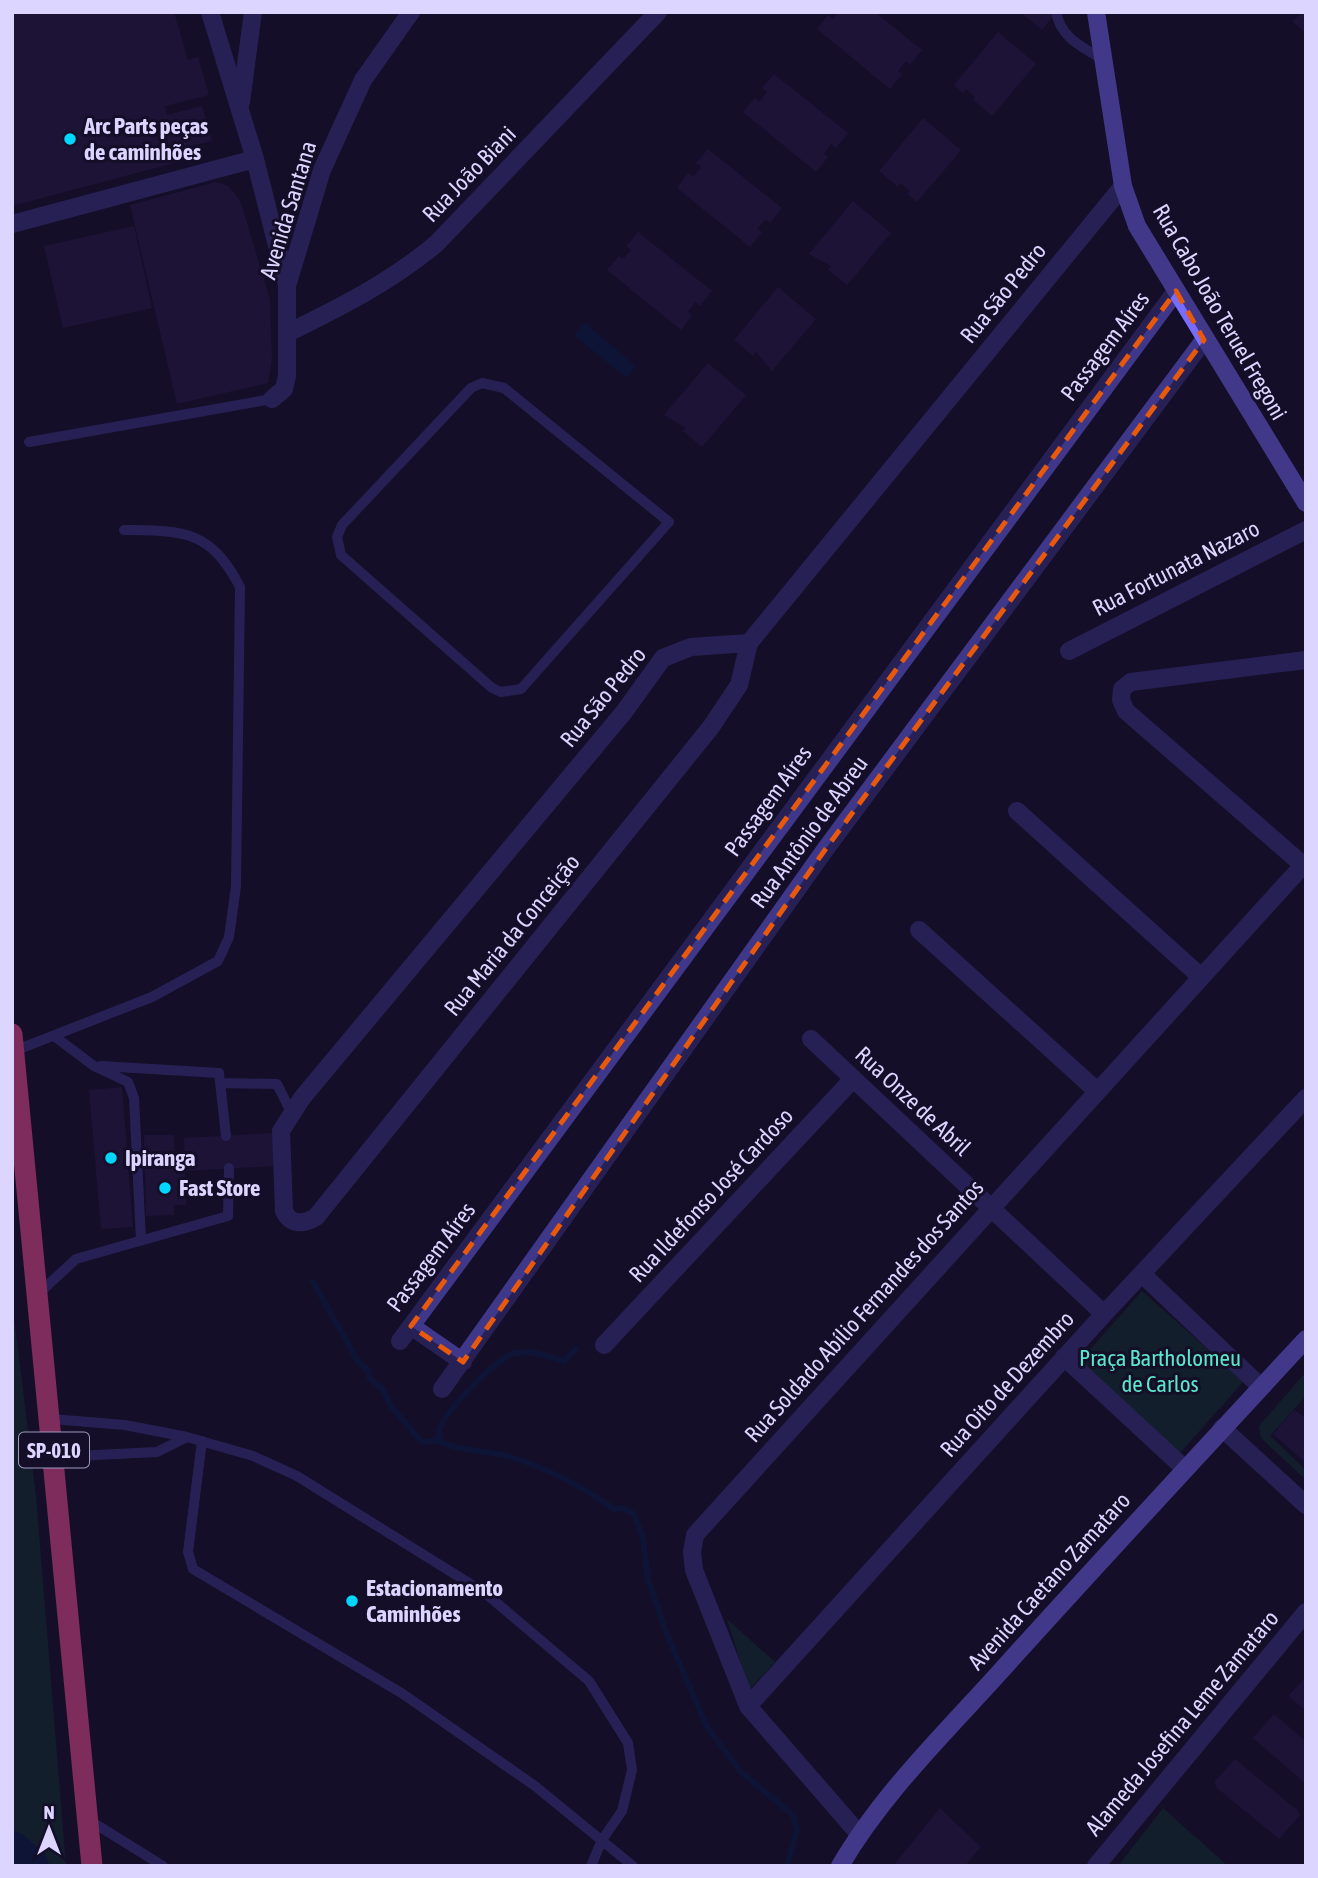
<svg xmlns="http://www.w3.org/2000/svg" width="1318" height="1878" font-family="'Asap Condensed',sans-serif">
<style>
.green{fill:#113132}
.water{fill:#071b48}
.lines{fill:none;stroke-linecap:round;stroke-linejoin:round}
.stream{stroke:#071b48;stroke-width:6}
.river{stroke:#071b48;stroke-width:38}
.building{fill:#26194a}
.lane{stroke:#3f3789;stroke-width:10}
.street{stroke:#3f3789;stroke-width:18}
.secondary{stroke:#786cff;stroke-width:18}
.highway{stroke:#ff5099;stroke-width:21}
.marked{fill:none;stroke:#e8590c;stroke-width:5;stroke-dasharray:14 9;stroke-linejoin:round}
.poi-dot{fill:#01d6ff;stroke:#140e28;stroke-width:2.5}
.labels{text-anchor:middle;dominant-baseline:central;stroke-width:6;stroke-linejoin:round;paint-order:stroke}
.shield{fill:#140e28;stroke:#a099be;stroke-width:2}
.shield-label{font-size:21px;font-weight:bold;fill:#dcd5ff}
.poi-label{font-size:23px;font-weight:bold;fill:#dcd5ff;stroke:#140e28;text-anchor:start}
.street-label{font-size:23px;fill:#dcd5ff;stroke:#140e28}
.park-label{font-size:23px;fill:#5ae6cb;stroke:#140e28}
</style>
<rect width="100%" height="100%" fill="#140e28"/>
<path class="green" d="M1142 1291 1244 1381 1180 1453 1078 1363Z
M12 1301 36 1496 66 1866H12Z
M1306 1372V1396L1270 1436 1306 1470V1480L1261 1438 1259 1426Z
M727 1619 775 1662 749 1690Z
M1163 1808 1228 1866H1118Z"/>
<path class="water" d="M585 323 636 366 626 378 574 335Z"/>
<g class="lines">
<path class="stream" d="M313 1282 359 1363 367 1369 370 1379 382 1388 391 1406 422 1442 434 1441 440 1436
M576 1349 564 1361C547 1356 533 1350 515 1353 498 1356 442 1414 439 1431 438 1435 440 1438 440 1442 463 1452 487 1450 510 1457 547 1468 583 1487 614 1509L622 1508 634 1514 643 1538 648 1579 666 1632 707 1727 740 1771 793 1815 797 1830 787 1866"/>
<path class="river" d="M12 1850 30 1866"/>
</g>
<path class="building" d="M12 12H174L188 60 198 57 209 95 165 106 167 115 202 106 212 141 175 150 178 162 12 206Z
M838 12H875L922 50 910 65 906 61 898 71 902 74 890 89 817 29 828 15 833 19Z
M1020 12H1051L1054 15 1042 30Z
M1303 12H1306V34L1292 21Z
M998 32 1036 64 992 116 973 100 975 97 966 89 963 93 954 85Z
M774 74 848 133 836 148 831 144 824 154 828 157 816 172 743 112 755 98 759 102 767 92 762 88Z
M923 118 961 150 917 202 907 194 910 191 900 183 898 187 879 171Z
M708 149 782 208 770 223 766 219 757 229 762 232 750 247 677 188 688 173 693 177 701 167 696 163Z
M216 182 228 186 240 200 270 299 272 359 268 383 177 404 130 205Z
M853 201 891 233 847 285 828 270 831 266 809 254Z
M134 226 152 308 63 328 44 246Z
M638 232 712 291 700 306 695 302 688 312 692 315 681 330 607 270 619 256 623 259 631 250 626 246Z
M778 287 816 319 772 371 756 352 753 356 734 340Z
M708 363 746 395 702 447 683 431 686 428 664 415Z
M122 1087 133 1227 101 1229 89 1090Z
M273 1133 275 1166 185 1171 186 1205H174V1215L146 1216 144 1135H174L175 1168H185L184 1138Z
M1294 1410 1306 1418V1463L1273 1434Z
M1306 1677V1711L1288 1696Z
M1274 1714 1306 1742V1784L1253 1738Z
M1235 1759 1297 1810 1300 1815 1279 1839 1217 1788 1214 1782Z
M940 1808 981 1847 965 1866H893Z"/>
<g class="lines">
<path class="lane" d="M1056 12C1061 38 1081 46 1102 59
M482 383 504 388 669 522 521 689 501 692 492 688 341 555 337 537 342 525 471 388Z
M29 442 272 399
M54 1036 94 1066 128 1082 134 1098 141 1240
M14 1051 152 997 218 961 229 937 236 886 240 587C210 529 183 531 124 530
M101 1066 219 1073 226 1136
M220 1083 277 1084 291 1112
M37 1295 76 1259 228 1216 229 1168
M52 1419 125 1425 187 1437 253 1456 297 1476 485 1593 589 1681 628 1743 632 1770 622 1811 602 1840 591 1866
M202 1441 188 1552 193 1569 403 1694 535 1786 633 1866
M55 1457 157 1452 187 1437
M89 1820 163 1866"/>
<path class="street" d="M210 12 255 159 287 285
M241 102 253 12
M12 224 255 159
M288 333C342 306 389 283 436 244L658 12
M272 399 284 389 287 376V286L322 170 363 80 411 12
M749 643 691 647 663 658 624 712 302 1098 281 1131 284 1211C291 1226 304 1224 316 1217L711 727 739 685 749 643 1123 186
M1069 651 1306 530
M1017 811 1201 977
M1303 865 1126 711 1121 700 1122 689 1131 682 1306 660
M919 930 1097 1091
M811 1039 1104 1314
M1143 1275 1261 1387
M411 1326 463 1362
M400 1341 1176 291
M604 1345 853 1079
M1064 1357 1184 1468
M442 1389 827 847 1204 340
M1222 1428 1306 1505
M748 1706 1104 1314 1306 1098
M859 1834 748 1706 694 1570 692 1552 695 1535 1306 862
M1096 1866 1306 1612"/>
<path class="secondary" d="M1096 12 1123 186 1137 226 1306 503
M840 1866C882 1794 944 1734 999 1673 1100 1561 1203 1450 1306 1339"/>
<path class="highway" d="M12 1034 92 1866"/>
</g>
<path d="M0 0H1318V1878H0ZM1176 291 1204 340 827 847 463 1362 411 1326Z" fill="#140e28" fill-opacity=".55" fill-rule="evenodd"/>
<path class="marked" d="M1176 291 1204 340 827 847 463 1362 411 1326Z"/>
<g class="poi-dot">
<circle cx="70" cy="139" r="7"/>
<circle cx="111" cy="1158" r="7"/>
<circle cx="165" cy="1188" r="7"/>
<circle cx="352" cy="1601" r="7"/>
</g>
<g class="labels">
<rect class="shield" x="19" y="1432.5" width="70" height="35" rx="5"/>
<g class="shield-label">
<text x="54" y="1450">SP-010</text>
</g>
<g class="poi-label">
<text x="84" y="126">Arc Parts peças<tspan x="84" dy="26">de caminhões</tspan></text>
<text x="125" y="1158">Ipiranga</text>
<text x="179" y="1188">Fast Store</text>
<text x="366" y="1588">Estacionamento<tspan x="366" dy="26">Caminhões</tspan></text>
</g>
<g class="street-label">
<text transform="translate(469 174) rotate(-46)">Rua João Biani</text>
<text transform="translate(288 210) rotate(-73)">Avenida Santana</text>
<text transform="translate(1003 293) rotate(-51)">Rua São Pedro</text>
<text transform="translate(1220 312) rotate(60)">Rua Cabo João Teruel Fregoni</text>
<text transform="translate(1105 346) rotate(-53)">Passagem Aíres</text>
<text transform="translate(1176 568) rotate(-27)">Rua Fortunata Nazaro</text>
<text transform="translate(603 697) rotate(-51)">Rua São Pedro</text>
<text transform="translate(768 801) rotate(-54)">Passagem Aíres</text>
<text transform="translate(809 832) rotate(-54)">Rua Antônio de Abreu</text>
<text transform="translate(512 935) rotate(-51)">Rua Maria da Conceição</text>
<text transform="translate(913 1101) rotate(43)">Rua Onze de Abril</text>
<text transform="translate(711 1195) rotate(-47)">Rua Ildefonso José Cardoso</text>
<text transform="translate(431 1257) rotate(-53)">Passagem Aíres</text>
<text transform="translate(864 1311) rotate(-48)">Rua Soldado Abílio Fernandes dos Santos</text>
<text transform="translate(1007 1384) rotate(-48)">Rua Oito de Dezembro</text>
<text transform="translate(1049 1581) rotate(-48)">Avenida Caetano Zamataro</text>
<text transform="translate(1182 1723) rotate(-50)">Alameda Josefina Leme Zamataro</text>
</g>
<g class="park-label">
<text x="1160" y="1358">Praça Bartholomeu<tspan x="1160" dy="26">de Carlos</tspan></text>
</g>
</g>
<rect width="1318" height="1878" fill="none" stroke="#dcd5ff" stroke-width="28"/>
<g transform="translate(49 1829)" stroke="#140e28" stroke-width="5" paint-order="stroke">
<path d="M0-5L12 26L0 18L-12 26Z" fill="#dcd5ff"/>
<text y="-10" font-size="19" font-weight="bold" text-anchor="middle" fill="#dcd5ff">N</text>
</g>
</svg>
